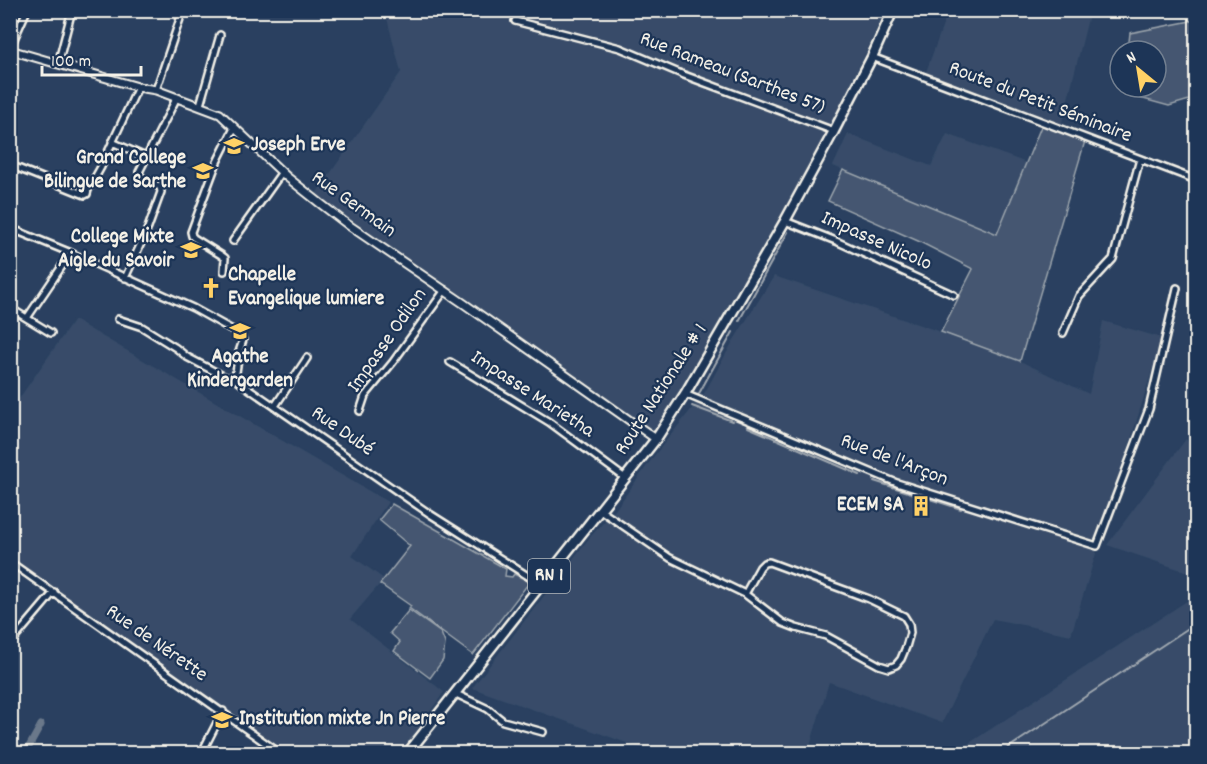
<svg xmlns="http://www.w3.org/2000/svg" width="1207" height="764" font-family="Dekko,sans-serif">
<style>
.built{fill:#374c69}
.green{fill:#445771;stroke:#9ca4ac;stroke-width:1.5}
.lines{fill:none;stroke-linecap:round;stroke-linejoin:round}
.stream{stroke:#a1a8b0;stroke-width:2}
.canal{stroke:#6a788a;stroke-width:7}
.minor-casing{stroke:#f4f1e8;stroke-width:10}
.tertiary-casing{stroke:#f4f1e8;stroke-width:11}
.primary-casing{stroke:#f4f1e8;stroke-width:13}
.minor{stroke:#1d3557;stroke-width:5}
.tertiary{stroke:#1d3557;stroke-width:7}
.primary{stroke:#1d3557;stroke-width:8}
.labels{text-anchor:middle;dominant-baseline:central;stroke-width:4.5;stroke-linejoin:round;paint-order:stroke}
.shield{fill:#1d3557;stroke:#b4b9bc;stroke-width:1.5}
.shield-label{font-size:20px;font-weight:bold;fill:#f4f1e8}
.street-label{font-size:21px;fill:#f4f1e8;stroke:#1d3557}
.poi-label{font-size:21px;font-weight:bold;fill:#f4f1e8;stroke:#1d3557;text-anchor:start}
</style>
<rect width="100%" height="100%" fill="#2a4060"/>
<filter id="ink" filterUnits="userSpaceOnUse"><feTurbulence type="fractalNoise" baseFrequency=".0167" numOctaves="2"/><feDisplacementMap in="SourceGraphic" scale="12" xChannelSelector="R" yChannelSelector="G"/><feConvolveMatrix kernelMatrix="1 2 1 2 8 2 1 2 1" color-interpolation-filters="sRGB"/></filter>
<g filter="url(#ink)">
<path class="built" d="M385 11H885L853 80 836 122 654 434 315 195 401 72Z
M948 11H1090L1060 131 926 72Z
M848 134 931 166 947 134 1027 163 997 234 833 166Z
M774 276 932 329 1020 361 1089 394 1103 321 1162 338 1071 635 993 619 942 723 829 682 808 753H655L472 688 590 537 615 510 654 456 705 392 732 343Z
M74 320 388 502 352 556 384 579 350 619 444 692 401 753H285L11 559V410Z
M1186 439 1196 451V575L1107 545Z
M1196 595V753H954Z"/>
<path class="green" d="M1196 20V98L1169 106 1125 94 1126 87H1156V51H1128L1130 33Z
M1042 124 1085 141 1020 361 941 332 973 269 918 241 828 201 843 170 997 234Z
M392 504 506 569 505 576 512 577 514 574 528 581V584L473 655 409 608 411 606 380 584 410 546 379 520Z
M409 610 441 633 445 643 443 660 430 678 394 651 400 642 390 633Z"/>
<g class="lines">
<path class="stream" d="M739 321 788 232
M697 397 733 332
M692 406 732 421
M748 427 860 475
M874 481 961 509
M999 754 1196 623"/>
<path class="canal" d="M25 754 41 725"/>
<g class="minor-casing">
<path id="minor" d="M515 21 620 48 684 75 834 131
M10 48 27 10
M872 57 1196 180
M58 64 72 10
M156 90 183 10
M200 105 220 35
M112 142 146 157
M10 165 85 195 87 194 88 190 101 167 138 87
M785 221 836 241 954 295
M10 228 71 253 193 308 238 333 243 340 239 352 235 379
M233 241 282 172
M224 271 225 258 221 255 194 238 192 236 191 232 217 162 234 128
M125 278 148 228 161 192 160 187 141 177 139 172 177 97
M10 308 51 333
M27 318 71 253
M118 319 142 327 176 348 187 357 225 377 235 379 430 514 542 585
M1063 333 1079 296 1113 259 1140 159
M450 362 549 422 625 478
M685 394 897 483 1097 546 1149 409 1177 288
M275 406 307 358
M360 411 365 396 393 362 445 290
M600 510 670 558 745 594 783 623 796 628 826 636 879 665 889 668 896 665 901 659 906 647 910 633 909 624 904 616 869 599 769 562 764 563 760 567 745 594
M10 562 281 754
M10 644 54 592
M454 693 488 709 503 721 543 732
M201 754 223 711"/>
</g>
<g class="tertiary-casing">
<path id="tertiary" d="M10 50 138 87 156 90 220 114 287 177 321 204 347 224 463 303 656 439"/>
</g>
<g class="primary-casing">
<path id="primary" d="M407 754 600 510 656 439 685 394 785 221 834 131 872 57 893 10"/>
</g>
<use href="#minor" class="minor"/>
<use href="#tertiary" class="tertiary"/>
<use href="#primary" class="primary"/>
</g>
</g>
<defs>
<g id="school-bare" transform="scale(1.62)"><path d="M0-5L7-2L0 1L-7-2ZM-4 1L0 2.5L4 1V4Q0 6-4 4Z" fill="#ffd166" stroke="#1d3557" stroke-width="2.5" paint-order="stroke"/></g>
<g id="church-bare" transform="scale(1.62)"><path d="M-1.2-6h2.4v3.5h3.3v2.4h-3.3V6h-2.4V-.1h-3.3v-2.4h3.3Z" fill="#ffd166" stroke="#1d3557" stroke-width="2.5" paint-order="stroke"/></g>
<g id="building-bare" transform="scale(1.62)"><path d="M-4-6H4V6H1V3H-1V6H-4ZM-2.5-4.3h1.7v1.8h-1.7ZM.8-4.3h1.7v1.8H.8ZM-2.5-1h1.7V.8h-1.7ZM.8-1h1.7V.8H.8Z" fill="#ffd166" stroke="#1d3557" stroke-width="2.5" paint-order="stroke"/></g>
</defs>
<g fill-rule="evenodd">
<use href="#school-bare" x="234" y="146"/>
<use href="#school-bare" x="203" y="171"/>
<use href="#school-bare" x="191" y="250"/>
<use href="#church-bare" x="211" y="288"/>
<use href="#school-bare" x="240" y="331"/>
<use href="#building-bare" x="921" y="506"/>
<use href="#school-bare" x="222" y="720"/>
</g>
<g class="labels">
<rect class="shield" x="528" y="559" width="42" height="34" rx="4.5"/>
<g class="shield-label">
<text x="549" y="576">RN 1</text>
</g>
<g class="street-label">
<text transform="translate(732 74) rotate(21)">Rue Rameau (Sarthes 57)</text>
<text transform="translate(1040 103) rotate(21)">Route du Petit Séminaire</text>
<text transform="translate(353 205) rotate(36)">Rue Germain</text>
<text transform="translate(876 242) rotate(24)">Impasse Nicolo</text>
<text transform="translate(388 341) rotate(-55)">Impasse Odilon</text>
<text transform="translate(662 390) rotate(-57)">Route Nationale # 1</text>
<text transform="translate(532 395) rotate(33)">Impasse Marietha</text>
<text transform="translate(342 432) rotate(35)">Rue Dubé</text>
<text transform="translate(894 461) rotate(21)">Rue de l'Arçon</text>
<text transform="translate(156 644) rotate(35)">Rue de Nérette</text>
</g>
<g class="poi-label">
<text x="251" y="146">Joseph Erve</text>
<text x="186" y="159" text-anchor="end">Grand College<tspan x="186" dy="24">Bilingue de Sarthe</tspan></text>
<text x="174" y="238" text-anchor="end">College Mixte<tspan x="174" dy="24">Aigle du Savoir</tspan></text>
<text x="228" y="276">Chapelle<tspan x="228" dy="24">Evangelique lumiere</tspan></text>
<text x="240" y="358" text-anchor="middle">Agathe<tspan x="240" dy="24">Kindergarden</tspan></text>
<text x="904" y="506" text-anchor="end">ECEM SA</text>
<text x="239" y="720">Institution mixte Jn Pierre</text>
</g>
</g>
<rect width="1207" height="764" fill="none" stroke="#1d3557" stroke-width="36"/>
<rect x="18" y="18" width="1171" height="728" fill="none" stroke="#f4f1e8" stroke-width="2" filter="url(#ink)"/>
<g transform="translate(1138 69) rotate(330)"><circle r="28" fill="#1d3557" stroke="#738091" stroke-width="1.5"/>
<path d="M0-4.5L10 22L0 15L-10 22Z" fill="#ffd166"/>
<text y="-9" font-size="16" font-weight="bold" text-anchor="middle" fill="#f4f1e8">N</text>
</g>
<path d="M42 66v9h99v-9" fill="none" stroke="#f4f1e8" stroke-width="3"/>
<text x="51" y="66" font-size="18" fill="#f4f1e8" stroke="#1d3557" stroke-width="4.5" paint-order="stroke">100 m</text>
</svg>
